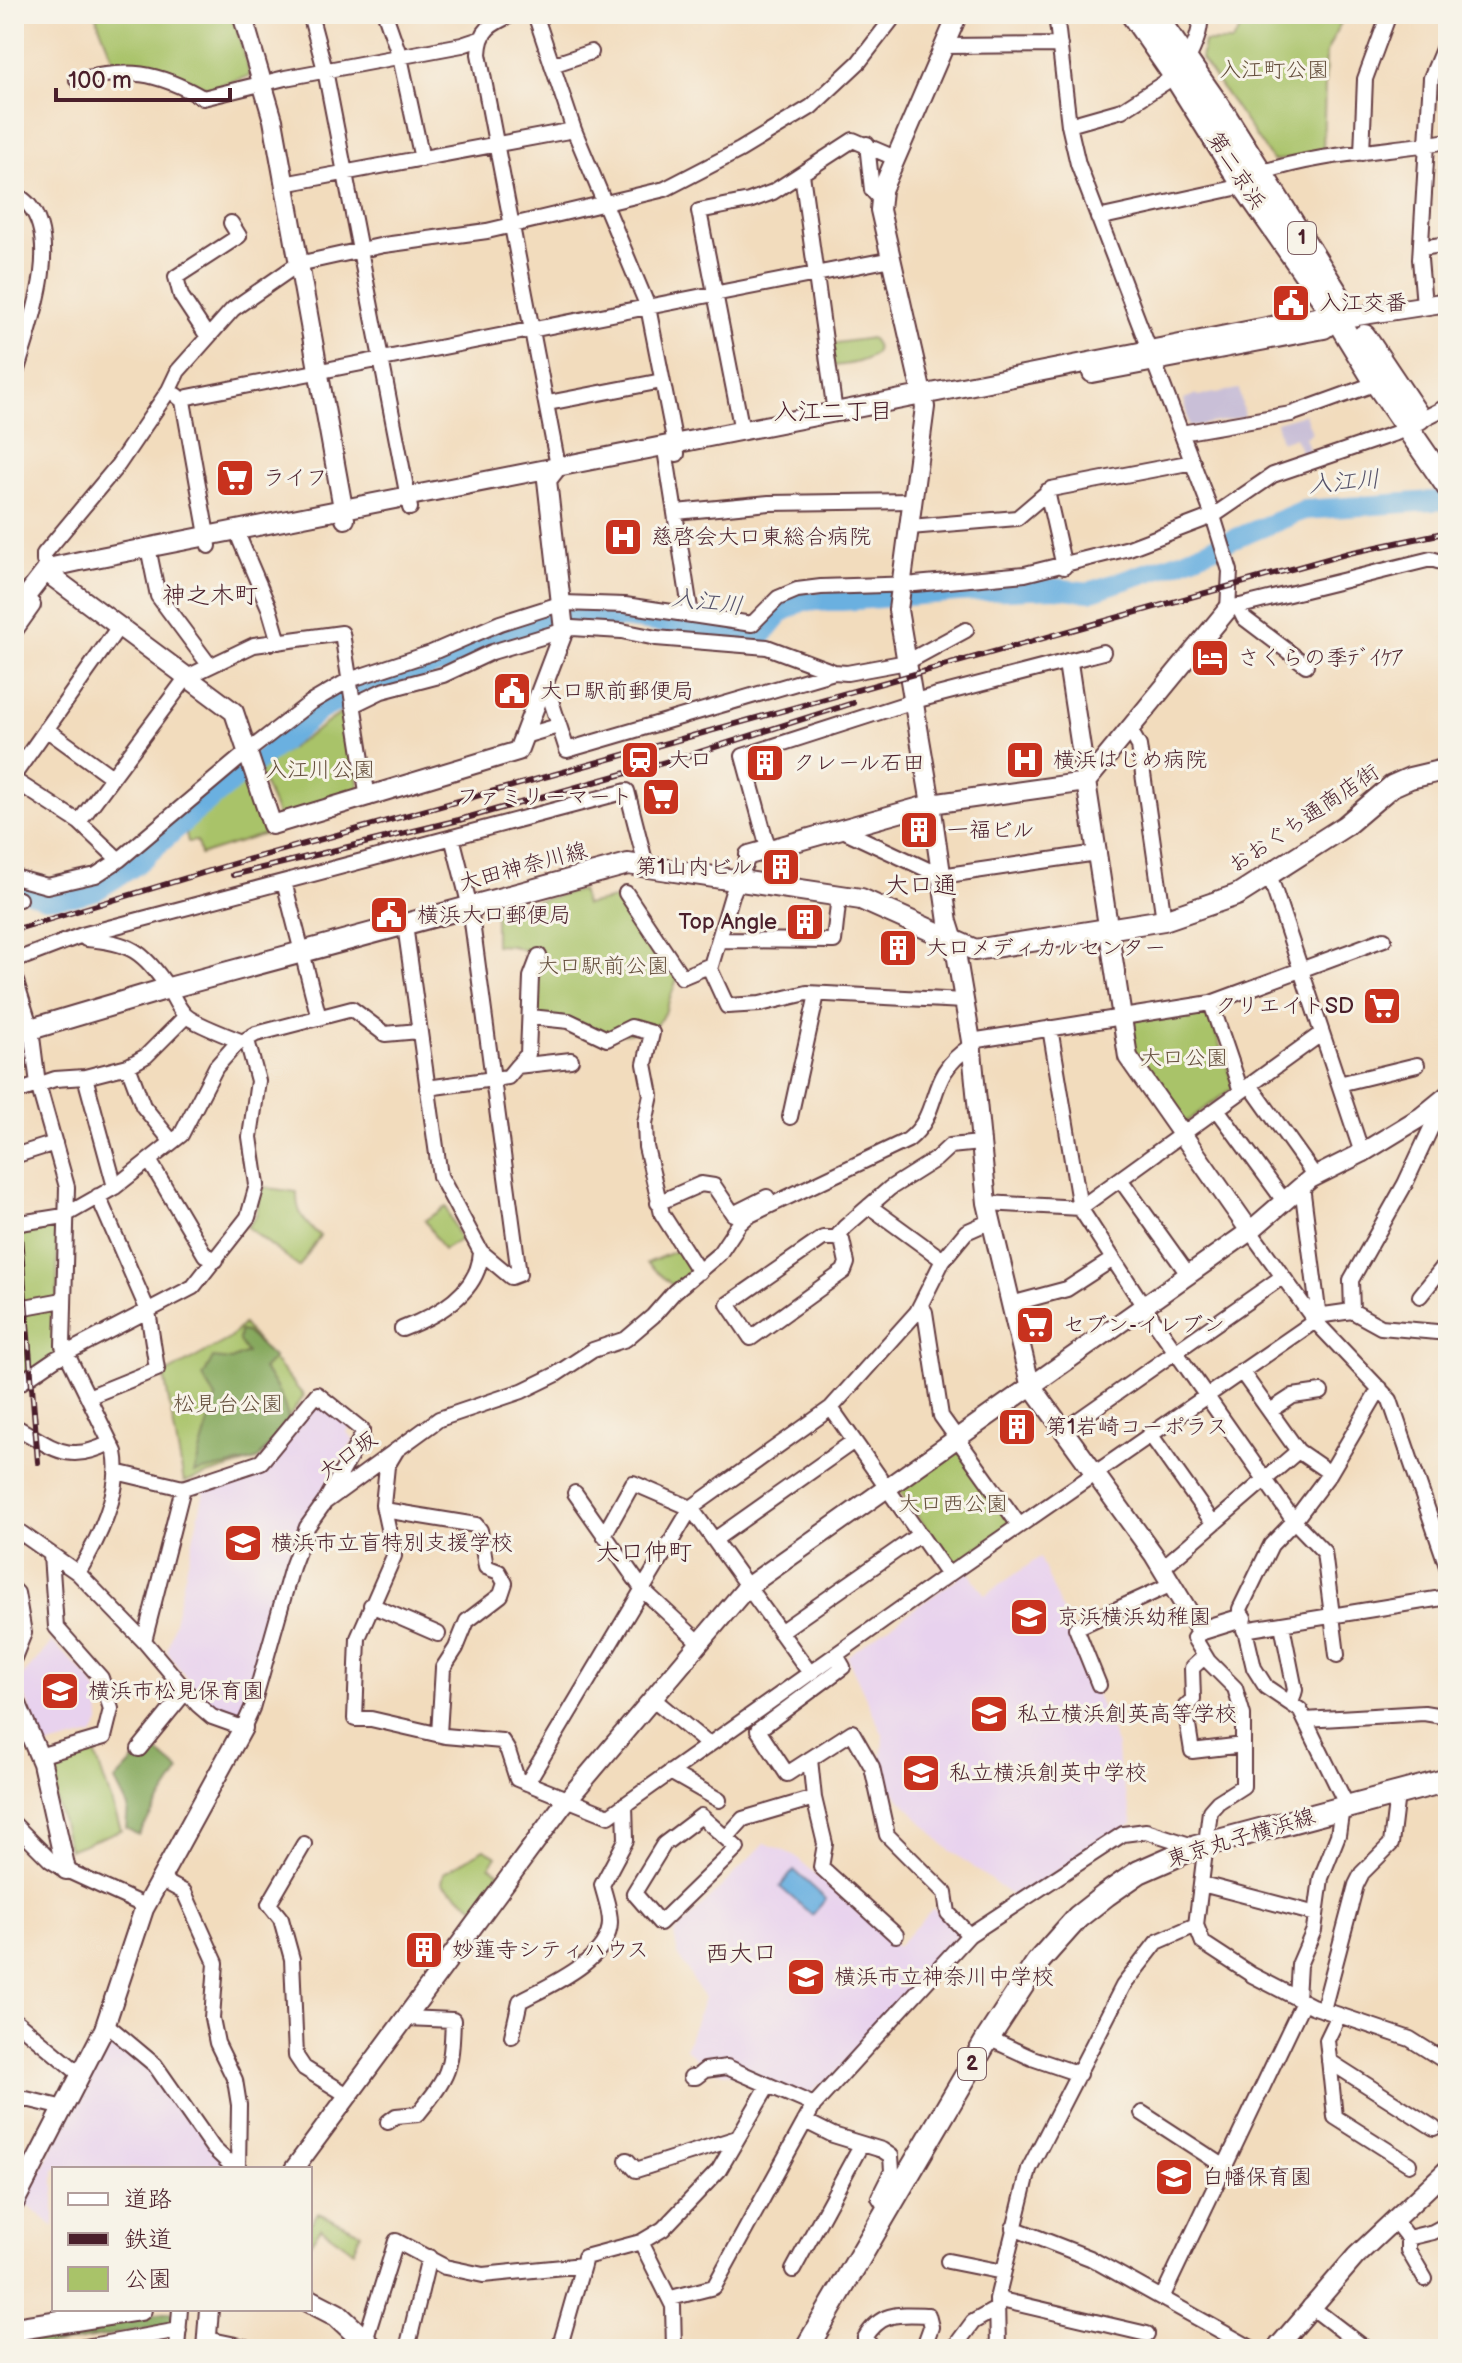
<svg xmlns="http://www.w3.org/2000/svg" width="1462" height="2363" font-family="'Balsamiq Sans','Klee One',sans-serif">
<style>
.built{fill:#e8d2ee}
.industrial{fill:#c9bfd7}
.green{fill:#a9c369;stroke:#7a714a;stroke-width:2}
.forest{fill:#86a95d;stroke:#686444;stroke-width:2}
.water{fill:#6ab0e0;stroke:#5a6886;stroke-width:2}
.lines{fill:none;stroke-linecap:round;stroke-linejoin:round}
.river{stroke:#6ab0e0;stroke-width:20}
.minor-casing{stroke:#633b41;stroke-width:18}
.tertiary-casing{stroke:#633b41;stroke-width:22}
.secondary-casing{stroke:#633b41;stroke-width:24}
.primary-casing{stroke:#633b41;stroke-width:26}
.trunk-casing{stroke:#633b41;stroke-width:26}
.minor{stroke:#fff;stroke-width:14}
.tertiary{stroke:#fff;stroke-width:18}
.secondary{stroke:#fff;stroke-width:20}
.primary{stroke:#fff;stroke-width:22}
.trunk{stroke:#fff;stroke-width:22}
.rail-casing{stroke:#4a1f2b;stroke-width:6}
.rail{stroke:#f7f3e8;stroke-width:3;stroke-dasharray:9;stroke-linecap:butt}
.labels{text-anchor:middle;dominant-baseline:central;stroke-width:6;stroke-linejoin:round;paint-order:stroke}
.shield{fill:#f7f3e8;stroke:#7e5f64;stroke-width:2}
.shield-label{font-size:20px;font-weight:bold;fill:#4a1f2b}
.park-label{font-size:22px;fill:#66503e;stroke:#f7f3e8}
.street-label{font-size:22px;fill:#4a1f2b;stroke:#f7f3e8}
.poi-label{font-size:22px;fill:#4a1f2b;stroke:#f7f3e8;text-anchor:start}
.neighbourhood-label{font-size:24px;fill:#4a1f2b;stroke:#f7f3e8}
.water-label{font-size:24px;font-style:italic;fill:#55526a;stroke:#f7f3e8}
</style>
<rect width="100%" height="100%" fill="#f7f3e8"/>
<filter id="ink" filterUnits="userSpaceOnUse"><feTurbulence type="fractalNoise" baseFrequency=".0125" numOctaves="2"/><feDisplacementMap in="SourceGraphic" scale="16" xChannelSelector="R" yChannelSelector="G"/><feConvolveMatrix kernelMatrix="1 2 1 2 8 2 1 2 1" color-interpolation-filters="sRGB"/></filter>
<filter id="wash" filterUnits="userSpaceOnUse"><feTurbulence type="fractalNoise" baseFrequency=".006" numOctaves="4" result="noise"/><feDisplacementMap in="SourceGraphic" scale="32" xChannelSelector="R" yChannelSelector="G"/><feGaussianBlur stdDeviation="1.8" result="paint"/><feColorMatrix in="noise" values="0 0 0 0 0 0 0 0 0 0 0 0 0 0 0 0 0 1.4 0 .05"/><feComposite in="paint" operator="in"/></filter>
<g filter="url(#wash)">
<rect width="100%" height="100%" fill="#f2dcbd"/>
<path class="built" d="M319 1401 350 1427 347 1432 354 1440 302 1522 272 1609 238 1722 212 1712 167 1652 206 1484 252 1471 265 1470Z
M1040 1557 1117 1746 1118 1765 1133 1823 1015 1898 947 1848 881 1779 883 1735 847 1656 968 1571 985 1595Z
M52 1642 90 1679 99 1695 100 1723 93 1735 45 1747 21 1687V1678Z
M765 1843 794 1855 897 1947 933 1908 958 1931 957 1936 871 2033 824 2086 820 2083 805 2100 778 2086 705 2068 686 2048 704 1998 678 1955 674 1934Z
M110 2032 152 2065 232 2169H54V2227L25 2202Z"/>
<path class="industrial" d="M1239 389 1244 417 1189 427 1184 399 1197 394 1198 396Z
M1305 414 1312 433 1305 437 1311 455 1303 458 1295 437 1281 442 1276 422Z"/>
<path class="green" d="M95 14H233L250 76 208 88 151 65 113 60Z
M1244 14H1345L1326 53 1323 153 1273 161 1201 59 1204 42H1232L1241 28Z
M871 338C892 359 847 365 834 366L829 344Z
M346 710 360 793 278 817 258 770Z
M249 775 268 833 200 855 197 841 188 842 184 826Z
M581 890 585 905 624 897 678 976 665 1013 653 1029 606 1036 536 1015 537 981 546 957 512 946 495 945V911Z
M1208 1010 1234 1087 1183 1124 1134 1053 1130 1021Z
M261 1187 297 1192C296 1213 305 1223 320 1236L299 1267 247 1227 256 1216Z
M446 1207 460 1240 443 1250 425 1220Z
M57 1222 58 1353 14 1383V1228Z
M680 1249 690 1271 673 1286 647 1263Z
M243 1324 304 1396 257 1460 184 1482 164 1375 229 1339Z
M956 1447 1012 1525 953 1566 899 1490Z
M93 1747 121 1830 69 1850 46 1761Z
M484 1849 497 1856 490 1866 500 1873 475 1907 442 1883 444 1873Z
M318 2213 361 2232 353 2251 321 2228 310 2243V2224Z"/>
<path class="forest" d="M240 1331 246 1332 274 1358 263 1369C277 1386 284 1401 289 1422L257 1460 194 1473 216 1398 203 1377 213 1358 231 1360 247 1353 239 1341Z
M149 1745 180 1771 138 1835 126 1828 128 1807 115 1781Z
M171 2312 173 2324 29 2349 26 2334Z"/>
<path class="water" d="M794 1870 826 1899 812 1915 780 1887Z"/>
<g class="lines">
<path class="river" d="M14 886 44 898 74 896 97 890 136 865 192 815 320 711 372 683 443 663 489 641 560 618H621L763 635 781 613 803 601H842L958 592 1056 588 1089 592 1179 562 1304 510 1448 500"/>
</g>
</g>
<g filter="url(#ink)">
<g class="lines">
<g class="minor-casing">
<path id="minor" d="M310 14 325 70 410 508
M385 14 400 57 422 159
M513 14C491 24 480 29 479 54L558 466
M535 14 574 130 648 307 677 454
M1056 14 1069 125 1078 164 1213 516 1230 571 1228 609 1431 559 1448 564
M944 46 1060 45
M1187 61C1194 47 1202 30 1200 14
M552 65 591 52
M77 80C128 68 156 71 203 98L285 78 462 45 480 39
M1069 125 1122 110 1175 76
M867 144 872 190 881 200
M1362 153 1365 79 1389 14
M1261 173C1318 153 1389 151 1448 141
M802 174 835 413
M284 184 574 130
M14 193C18 196 25 200 29 205 63 247 27 333 14 380
M1098 218 1244 186
M1421 248 1448 244
M1424 305 1420 259 1431 78 1448 37
M208 337 181 296 176 277 239 236 231 223
M176 395 183 401 209 546
M183 401 188 397 892 259
M548 403 662 381
M1421 420 1448 406
M742 431 699 211 749 201 773 192 853 140 895 158
M1181 433 1291 414 1366 387 1375 381
M666 456 691 615
M1446 460 1448 459
M1047 491 1064 567
M676 512 769 503 913 501
M910 527 1017 518 1051 489 1193 462
M240 540 269 608 279 642
M150 557 158 596 210 666
M53 577 44 561V554L118 465 169 390 178 371 233 309 298 264 384 245 487 231 665 189 740 150 811 107 859 62 896 14
M1238 606 1244 618 1306 665
M545 682 567 750 834 672
M353 705 382 691 443 675 492 652 572 628 622 631 656 638 767 647 834 672 847 673 907 662 966 630
M46 729 112 777
M1130 730 1139 746 1164 920
M524 736 558 726
M14 775 120 625
M14 780 79 822 119 860
M79 822 187 677 254 645 342 633 368 798
M844 828 847 832 941 876 1097 853
M768 848 743 756 914 701 1103 652
M749 855 732 895 710 969 727 1006 760 1004 807 993 964 1001
M1269 874 1362 1153
M14 877 47 886 96 875 119 860 247 752 310 703 349 680 431 653 500 623 563 603 625 605 752 624 778 598 797 590 821 587 915 584 1025 574 1129 548 1213 516 1273 475 1396 433 1407 427
M284 882 319 1018
M626 893 682 977 711 965
M14 898 19 899
M405 925 440 1176 481 1252 511 1277 519 1274 470 907 452 837
M719 940 834 941 839 895
M14 961 82 935 627 791 646 865
M14 975 31 1029 38 1084 67 1187 63 1346 115 1452C123 1490 97 1542 78 1573
M1211 1003 1241 1091
M530 1017 569 1021 607 1039 631 1027 652 1033 645 1064 651 1095 645 1123 646 1147 662 1214 699 1272
M1050 1028 1080 1208 1143 1305 1294 1521 1324 1552 1337 1655
M971 1041 1211 1003 1384 939
M242 1042 256 1034 352 1009 385 1034 419 1031
M128 1066 143 1106 172 1142
M517 1066 528 1054 531 977 539 956
M85 1077 115 1187
M1339 1084 1417 1065
M1250 1085 1315 1176
M427 1088 508 1077 517 1066 571 1060
M14 1093 55 1079 85 1077 128 1066 146 1056 186 1016
M1444 1100 1405 1184 1351 1280 1352 1311 1381 1327 1448 1333
M1217 1109 1284 1201
M790 1117 817 994
M14 1156 55 1143
M149 1160 205 1255 216 1260
M1120 1179 1188 1274
M1302 1186 1319 1318
M658 1203 701 1184 714 1186 733 1214 767 1197
M987 1203 1080 1208 1322 1033
M869 1206 943 1260
M14 1224 64 1216 115 1187 181 1135 216 1067 239 1041
M1250 1231 1315 1321 1390 1400 1448 1569
M836 1238 842 1240 847 1263 844 1271 751 1338 728 1304 823 1238H836L845 1227 890 1188 936 1159 950 1146 980 1143
M1420 1296 1448 1261
M1011 1304 1067 1289 1113 1259
M920 1306 925 1312 941 1416 1019 1525
M14 1309 63 1300
M402 1329C436 1316 479 1293 481 1252
M1241 1371 1298 1451 1330 1473
M14 1387 55 1359 193 1287 248 1217 257 1185 250 1137 258 1081 248 1044C235 1039 193 1023 185 1015 177 1007 174 997 168 988 144 951 129 942 86 939
M88 1397 157 1369 148 1311 98 1196
M831 1408 948 1575
M1270 1411 1293 1396 1321 1392
M14 1426C53 1447 67 1465 110 1443
M1064 1430 1282 1277
M1150 1434 1213 1523
M396 1451 387 1466 383 1505 394 1556 358 1638 355 1719H371L445 1736 502 1741 508 1751 517 1779 609 1816 948 1575 1315 1321 1324 1315 1352 1311
M116 1472 183 1488
M575 1493 643 1590 699 1642
M384 1510 476 1525 480 1530 486 1567 499 1572 505 1583 501 1595 467 1621 456 1648 443 1668 439 1734
M14 1528 78 1573 144 1641 198 1705 212 1717 243 1728 252 1708 292 1567 307 1527 325 1502 439 1419 522 1391 555 1375 593 1350 626 1339 653 1316 674 1292 719 1254 739 1224 748 1216 908 1140C944 1111 923 1077 971 1046
M604 1535 633 1483 691 1508 810 1673
M714 1540 854 1441
M1162 1568 1298 1451
M14 1590 17 1593 24 1633 14 1658
M371 1605 438 1634
M1282 1625 1295 1690 1291 1704
M1244 1630 1448 1597
M1200 1631 1194 1638 1208 1661 1235 1688 1243 1715V1786L1218 1802 1210 1811 1196 1925 1203 1943 1252 1975 1312 2006 1410 2039 1448 2063
M780 1632 920 1534
M144 1641 183 1488 261 1462 317 1394 362 1430V1436L325 1502
M836 1655 843 1667 758 1730 787 1774 852 1732 872 1767 887 1835 945 1893 948 1913 969 1935
M1205 1656 1192 1668 1193 1699 1185 1707 1192 1751 1243 1745
M1099 1685 1076 1628 1172 1584
M652 1698 709 1745
M1305 1720 1424 1713 1448 1717
M139 1749 186 1691
M39 1756 104 1737 111 1709 101 1678 56 1627 51 1555
M810 1759 814 1798 825 1844 821 1867 896 1935
M670 1772 719 1800
M527 1783 691 1508 831 1408 917 1312 943 1260 966 1232 991 1221
M1347 1806 1300 1710 1266 1687 1254 1668 1240 1609 1271 1545 1294 1521 1330 1473 1380 1388
M701 1816 737 1848 660 1923 634 1893 664 1844Z
M14 1824 50 1860 66 1870 145 1906
M726 1838 743 1819 814 1798
M304 1844 269 1904 281 1919 292 1959 296 2056 304 2068 349 2096
M160 1879 184 1892 216 1963 212 2018 217 2043 235 2080 239 2105 238 2168
M1202 1884 1316 1914
M1297 1998 1299 1965 1314 1930 1321 1878 1338 1835 1342 1808
M1323 2010 1356 1885 1362 1873 1391 1844 1397 1794
M1339 2015 1327 2040 1335 2117 1409 2164
M106 2024 155 2065 213 2148 232 2166
M14 2026 17 2022 81 2075
M512 2036 520 2001C548 1986 610 1960 610 1922 610 1910 605 1897 602 1885L626 1840 625 1804
M988 2038 1032 2058 1079 2074
M1329 2061 1434 2128
M691 2077H696L705 2070 727 2067 814 2105
M14 2102 26 2099 64 2108
M1142 2113 1225 2167
M805 2121 833 2135 882 2150 891 2156 892 2171 879 2197 887 2209
M388 2122 396 2116 418 2114C450 2074 451 2071 453 2020L406 2018
M627 2160 636 2170 737 2138
M1394 2220 1408 2238 1433 2232 1448 2224
M1013 2228 1090 2258 1253 2349
M1408 2238V2250L1425 2279
M641 2242 673 2306 674 2349
M948 2261 1003 2272
M793 2270 861 2145
M671 2298 714 2287 814 2105 969 1935 1123 1834 1146 1831 1196 1847
M1162 2298 1303 2002
M997 2299 1147 2334
M1310 2306 1366 2349
M17 2329 20 2349
M207 2339 255 2349
M365 2341 396 2241 445 2267 483 2275 583 2265 585 2257 641 2242 663 2229 719 2170 768 2086
M74 2349 179 2330
M177 2349 180 2309
M407 2349 429 2257
M559 2349 583 2265
M873 2349 865 2338C881 2311 900 2314 928 2315L931 2327 923 2349
M953 2349 973 2322 996 2309
M998 2349 997 2299 1029 2169 1123 1986 1157 1942 1196 1925"/>
</g>
<g class="tertiary-casing">
<path id="tertiary" d="M242 14 273 120 345 519
M958 14 882 190 880 210 925 407 898 610 931 804 948 922 954 941 971 1041 987 1203 1030 1384 1154 1555 1200 1631 1242 1618
M1092 373 1324 329 1337 319
M54 578 234 712 272 825 518 751 564 630 547 480 558 466
M14 612 48 568 80 561 1302 320 1316 317 1337 319 1448 302
M14 629 31 605
M1068 663 1128 1057 1250 1231
M749 855 931 804 1086 782 1228 609
M14 1697 42 1763 66 1870
M294 2169 562 1806 747 1587 1250 1231 1310 1179 1362 1153 1421 1117 1448 1095
M14 2204 104 2029 144 1909 243 1728
M206 2349 209 2309
M1276 2349 1356 2256 1448 2169"/>
</g>
<g class="secondary-casing">
<path id="secondary" d="M14 1034 169 988 628 864 861 899 975 950 1164 920 1237 895 1345 826 1392 786 1410 778 1448 769"/>
</g>
<g class="primary-casing">
<path id="primary" d="M310 2301 337 2315 373 2349
M14 2329 140 2309
M806 2349 988 2038 1037 1963 1078 1917 1106 1895 1139 1872 1196 1847 1448 1780"/>
</g>
<g class="trunk-casing">
<path id="trunk" d="M1132 14 1175 76 1244 186 1337 319 1375 381 1448 487
M1154 14 1224 114 1339 297
M1364 336 1419 418"/>
</g>
<use href="#minor" class="minor"/>
<use href="#tertiary" class="tertiary"/>
<use href="#secondary" class="secondary"/>
<use href="#primary" class="primary"/>
<use href="#trunk" class="trunk"/>
<g class="rail-casing">
<path id="rail" d="M233 875 459 820 687 756 853 703
M14 930 236 863 1349 553 1448 532
M14 1161 38 1462"/>
</g>
<use href="#rail" class="rail"/>
</g>
</g>
<defs>
<g id="civic-square" transform="scale(2)"><rect x="-9" y="-9" width="18" height="18" rx="4" fill="#c8321e" stroke="#f7f3e8"/><path d="M-.6-6.5H3V-4.5H.6V-3L4-1V1h2V6H-6V1h2V-1L-.6-3ZM-1.2 2.5V6h2.4V2.5Z" fill="#fff"/></g>
<g id="supermarket-square" transform="scale(2)"><rect x="-9" y="-9" width="18" height="18" rx="4" fill="#c8321e" stroke="#f7f3e8"/><path d="M-6-5.5h2.5l.6 2H6L4.5 2H-2.5L-4.4-4H-6ZM-1.5 3.2a1.3 1.3 0 1 0 .1 0ZM3 3.2a1.3 1.3 0 1 0 .1 0Z" fill="#fff"/></g>
<g id="hospital-square" transform="scale(2)"><rect x="-9" y="-9" width="18" height="18" rx="4" fill="#c8321e" stroke="#f7f3e8"/><path d="M-5-5h3v3.5h4V-5h3V5h-3V1.5h-4V5h-3Z" fill="#fff"/></g>
<g id="hotel-square" transform="scale(2)"><rect x="-9" y="-9" width="18" height="18" rx="4" fill="#c8321e" stroke="#f7f3e8"/><path d="M-6-4.5h1.5V1H6V5H4.5V3h-9V5H-6ZM-4 0a1.8 1.8 0 1 1 3.6 0ZM.5 0V-2.5h3Q6-2.5 6 0Z" fill="#fff"/></g>
<g id="station-square" transform="scale(2)"><rect x="-9" y="-9" width="18" height="18" rx="4" fill="#c8321e" stroke="#f7f3e8"/><path d="M-3-6H3Q5-6 5-4V2Q5 4 3 4L4.5 6H3L1.5 4h-3L-3 6H-4.5L-3 4Q-5 4-5 2V-4Q-5-6-3-6ZM-3.5-4v3h7v-3ZM-3.5 1v1.5H-2V1ZM2 1v1.5H3.5V1Z" fill="#fff"/></g>
<g id="building-square" transform="scale(2)"><rect x="-9" y="-9" width="18" height="18" rx="4" fill="#c8321e" stroke="#f7f3e8"/><path d="M-4-6H4V6H1V3H-1V6H-4ZM-2.5-4.3h1.7v1.8h-1.7ZM.8-4.3h1.7v1.8H.8ZM-2.5-1h1.7V.8h-1.7ZM.8-1h1.7V.8H.8Z" fill="#fff"/></g>
<g id="school-square" transform="scale(2)"><rect x="-9" y="-9" width="18" height="18" rx="4" fill="#c8321e" stroke="#f7f3e8"/><path d="M0-5L7-2L0 1L-7-2ZM-4 1L0 2.5L4 1V4Q0 6-4 4Z" fill="#fff"/></g>
</defs>
<g fill-rule="evenodd">
<use href="#civic-square" x="1291" y="303"/>
<use href="#supermarket-square" x="235" y="478"/>
<use href="#hospital-square" x="623" y="537"/>
<use href="#hotel-square" x="1210" y="658"/>
<use href="#civic-square" x="512" y="691"/>
<use href="#station-square" x="640" y="760"/>
<use href="#hospital-square" x="1025" y="760"/>
<use href="#building-square" x="765" y="763"/>
<use href="#supermarket-square" x="661" y="797"/>
<use href="#building-square" x="919" y="830"/>
<use href="#building-square" x="781" y="867"/>
<use href="#civic-square" x="389" y="915"/>
<use href="#building-square" x="805" y="922"/>
<use href="#building-square" x="898" y="948"/>
<use href="#supermarket-square" x="1382" y="1006"/>
<use href="#supermarket-square" x="1035" y="1325"/>
<use href="#building-square" x="1017" y="1427"/>
<use href="#school-square" x="243" y="1543"/>
<use href="#school-square" x="1029" y="1617"/>
<use href="#school-square" x="60" y="1691"/>
<use href="#school-square" x="989" y="1714"/>
<use href="#school-square" x="921" y="1773"/>
<use href="#building-square" x="424" y="1950"/>
<use href="#school-square" x="806" y="1977"/>
<use href="#school-square" x="1174" y="2177"/>
</g>
<g class="labels">
<g class="shield">
<rect x="1288" y="222" width="28" height="32" rx="6"/>
<rect x="958" y="2048" width="28" height="32" rx="6"/>
</g>
<g class="shield-label">
<text x="1302" y="238">1</text>
<text x="972" y="2064">2</text>
</g>
<g class="park-label">
<text x="1274" y="70">入江町公園</text>
<text x="320" y="770">入江川公園</text>
<text x="603" y="966">大口駅前公園</text>
<text x="1184" y="1058">大口公園</text>
<text x="228" y="1404">松見台公園</text>
<text x="953" y="1504">大口西公園</text>
</g>
<g class="street-label">
<text transform="translate(1236 171) rotate(57)">第二京浜</text>
<text transform="translate(1304 819) rotate(-34)">おおぐち通商店街</text>
<text transform="translate(523 867) rotate(-15)">大田神奈川線</text>
<text transform="translate(348 1456) rotate(-36)">大口坂</text>
<text transform="translate(1241 1838) rotate(-17)">東京丸子横浜線</text>
</g>
<g class="poi-label">
<text x="1319" y="303">入江交番</text>
<text x="263" y="478">ライフ</text>
<text x="651" y="537">慈啓会大口東総合病院</text>
<text x="1238" y="658">さくらの季ﾃﾞｲｹｱ</text>
<text x="540" y="691">大口駅前郵便局</text>
<text x="668" y="760">大口</text>
<text x="1053" y="760">横浜はじめ病院</text>
<text x="793" y="763">クレール石田</text>
<text x="633" y="797" text-anchor="end">ファミリーマート</text>
<text x="947" y="830">一福ビル</text>
<text x="753" y="867" text-anchor="end">第1山内ビル</text>
<text x="417" y="915">横浜大口郵便局</text>
<text x="777" y="922" text-anchor="end">Top Angle</text>
<text x="926" y="948">大口メディカルセンター</text>
<text x="1354" y="1006" text-anchor="end">クリエイトSD</text>
<text x="1063" y="1325">セブン-イレブン</text>
<text x="1045" y="1427">第1岩崎コーポラス</text>
<text x="271" y="1543">横浜市立盲特別支援学校</text>
<text x="1057" y="1617">京浜横浜幼稚園</text>
<text x="88" y="1691">横浜市松見保育園</text>
<text x="1017" y="1714">私立横浜創英高等学校</text>
<text x="949" y="1773">私立横浜創英中学校</text>
<text x="452" y="1950">妙蓮寺シティハウス</text>
<text x="834" y="1977">横浜市立神奈川中学校</text>
<text x="1202" y="2177">白幡保育園</text>
</g>
<g class="neighbourhood-label">
<text x="833" y="411">入江二丁目</text>
<text x="210" y="595">神之木町</text>
<text x="921" y="885">大口通</text>
<text x="644" y="1552">大口仲町</text>
<text x="741" y="1953">西大口</text>
</g>
<g class="water-label">
<text transform="translate(1344 482) rotate(-5)">入江川</text>
<text transform="translate(707 602) rotate(7)">入江川</text>
</g>
</g>
<rect width="1462" height="2363" fill="none" stroke="#f7f3e8" stroke-width="48"/>
<rect x="52" y="2167" width="260" height="144" fill="#f7f3e8" stroke="#b29e9c" stroke-width="2"/>
<rect x="68" y="2193" width="40" height="12" fill="#ffffff" stroke="#b29e9c" stroke-width="2"/>
<text x="124" y="2207" font-size="24" fill="#4a1f2b">道路</text>
<rect x="68" y="2233" width="40" height="12" fill="#4a1f2b" stroke="#b29e9c" stroke-width="2"/>
<text x="124" y="2247" font-size="24" fill="#4a1f2b">鉄道</text>
<rect x="68" y="2267" width="40" height="24" fill="#a9c369" stroke="#b29e9c" stroke-width="2"/>
<text x="124" y="2287" font-size="24" fill="#4a1f2b">公園</text>
<path d="M56 88v12h174v-12" fill="none" stroke="#4a1f2b" stroke-width="4"/>
<text x="68" y="88" font-size="24" fill="#4a1f2b" stroke="#f7f3e8" stroke-width="6" paint-order="stroke">100 m</text>
</svg>
